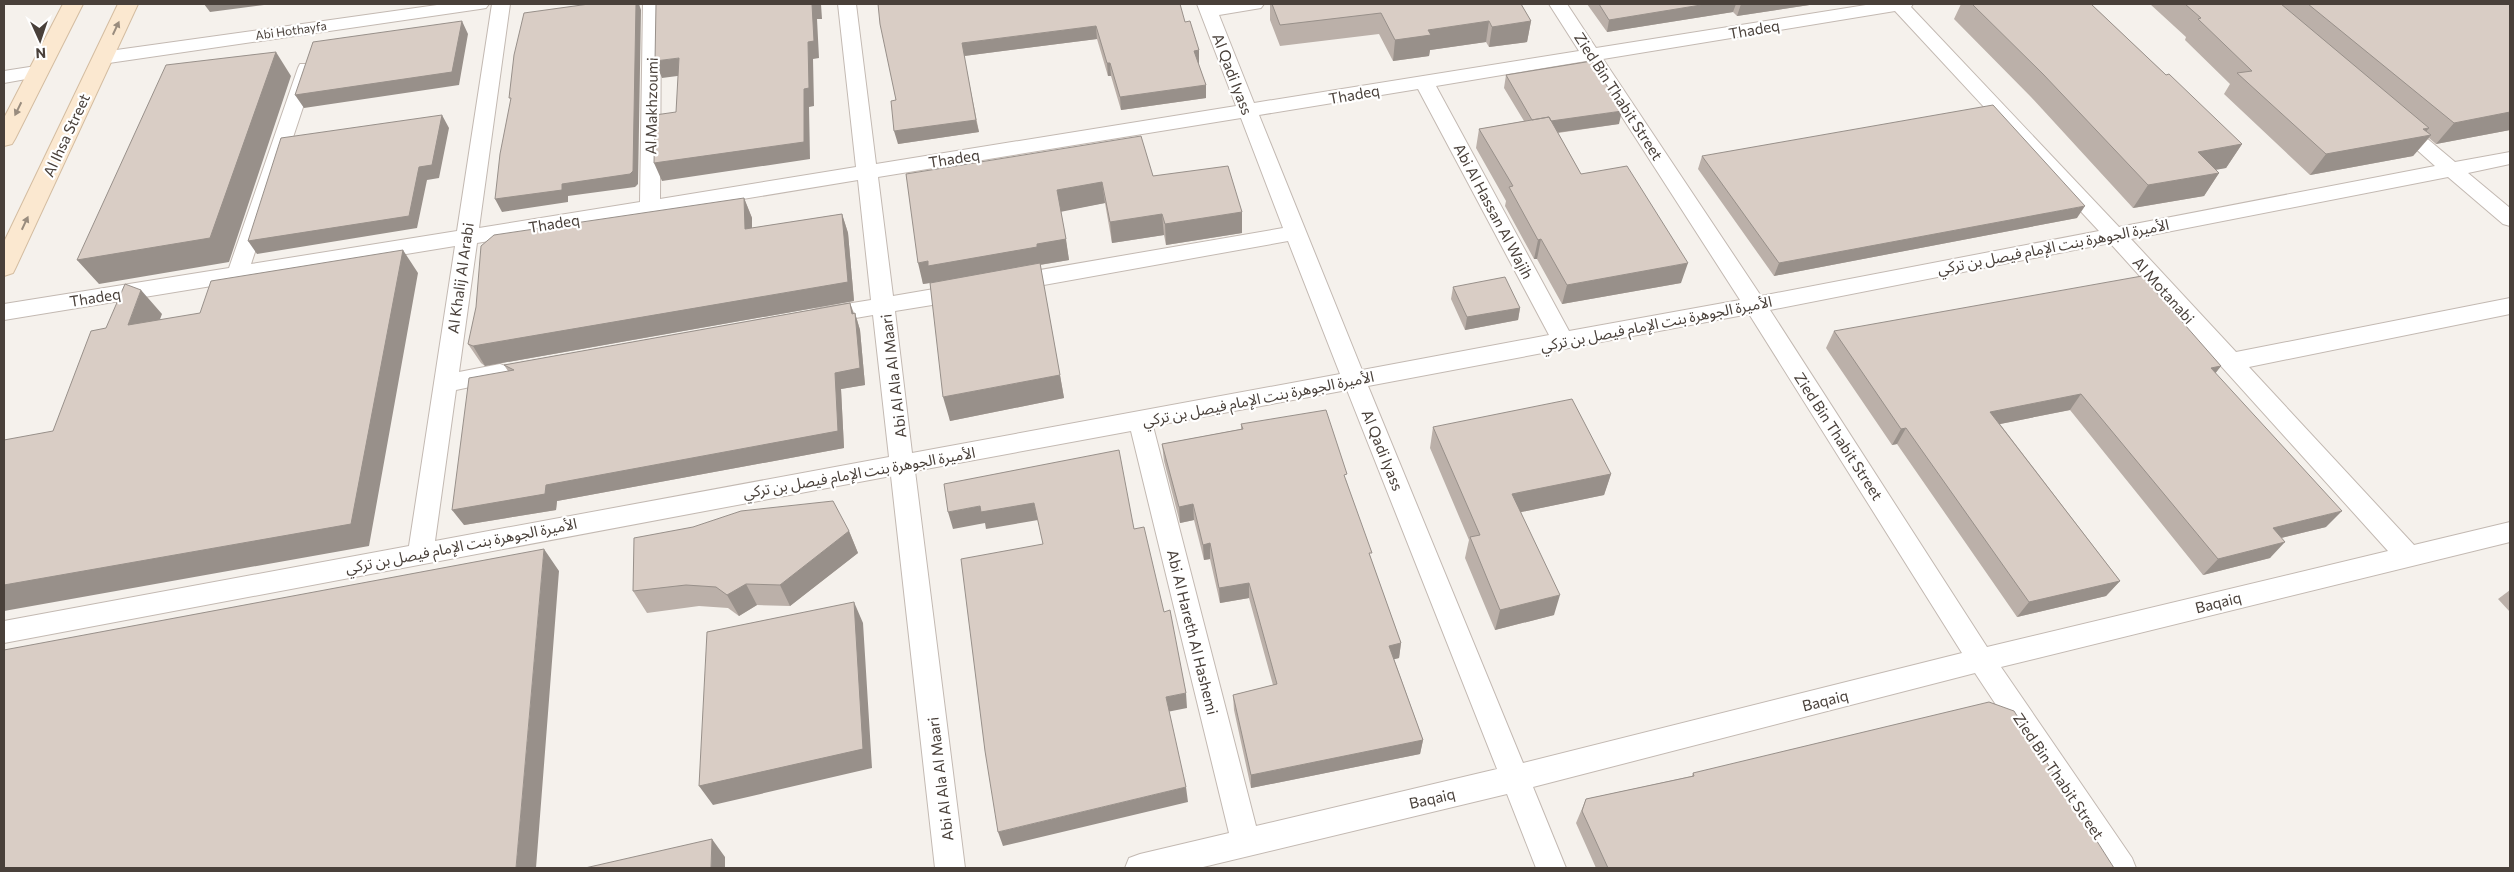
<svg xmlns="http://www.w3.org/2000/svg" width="2514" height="872" font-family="Commissioner,'Noto Sans Arabic',sans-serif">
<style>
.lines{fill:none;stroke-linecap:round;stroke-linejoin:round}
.minor-casing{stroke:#c3b9b2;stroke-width:2}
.secondary-casing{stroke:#d4bda1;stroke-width:2}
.minor{fill:#fff;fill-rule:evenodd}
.secondary{fill:#fbe8d0;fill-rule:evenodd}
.wall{fill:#bbb0a9}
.shaded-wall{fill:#98908a}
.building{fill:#d9cdc5;stroke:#98908a}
.oneway{fill:#998c7e}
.labels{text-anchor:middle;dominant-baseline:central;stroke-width:4.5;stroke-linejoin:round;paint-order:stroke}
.far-street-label{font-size:12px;fill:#49403a;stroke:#fff}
.street-label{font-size:15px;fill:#49403a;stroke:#fff}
</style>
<rect width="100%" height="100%" fill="#f5f1ec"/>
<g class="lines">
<g class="minor-casing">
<path id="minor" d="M444 4H489L486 8 480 9 102 64 95 62 93 58 95 54 102 52Z
M492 4H510L479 228 640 202 643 4H661L660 199 856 167 838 4H856L876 164 1236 106 1197 4H1264L1261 8 1219 15 1254 103 1579 51 1549 4H1567L1596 48 1872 4H1913L1911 7 2119 227 2435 166 2388 124 2391 120 2398 118 2405 120 2455 162 2510 152V164L2468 173 2510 208V226L2503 224 2448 177 2131 239 2236 352 2510 298V314L2249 367 2414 545 2510 522V542L2001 667 2132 858 2136 868H2104L1975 673 1533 787 1566 868H1536L1507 794 1199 868H1125L1129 858 1140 854 1229 833 1131 431 915 471 965 868H935L891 476 4 643V621L409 546 455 246 4 320V304L229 268 298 68 300 64H314L316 68 251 264 457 231ZM1895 11 2099 231 1761 296 1603 59ZM1586 61 1740 300 1569 331 1436 86ZM1418 89 1549 335 1362 370 1259 115ZM1241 118 1283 228 1011 275 1003 278 1000 283 1003 288 1011 291 1288 241 1340 374 912 453 895 311 963 300 971 297 974 292 971 287 963 284 893 296 878 177ZM858 180 871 300 821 308 813 310 810 316 813 322 821 324 873 315 889 457 435 541 456 390 508 379 511 373 508 367 500 364 459 372 477 243ZM2110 243 2388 551 1987 647 1770 310ZM1749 314 1962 653 1523 763 1368 386ZM1347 390 1497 769 1256 826 1153 426Z
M36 66 43 68 45 72 43 76 4 83V71Z"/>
</g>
<g class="secondary-casing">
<path id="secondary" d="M63 4H83L15 139 12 144 4 146V118Z
M118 4H138L16 267 13 273 4 276V242Z"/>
</g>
<use href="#minor" class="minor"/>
<use href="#secondary" class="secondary"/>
</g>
<path class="wall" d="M878 4 1185 22 1199 50V63H1198L1206 85V98L1121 110 1111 76H1108L1097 39 964 56 979 132 898 144 896 100Z
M1270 4H1521L1531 21 1527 42 1489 47 1486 42 1430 50 1429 56 1393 61 1379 34 1280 46 1270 20Z
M1587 4H1816L1737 16 1733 12 1607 32Z
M1961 4H2091L2166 75 2242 144 2226 168 2215 169 2219 173 2204 196 2133 208 2031 97 1954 19Z
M2150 4H2510V130L2436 144 2429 138 2413 156 2310 175 2224 94 2230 84 2185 40 2186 37Z
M1506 75 1619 124 1558 133 1581 174 1681 283 1562 304 1537 259H1534L1505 206 1506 201 1476 148 1479 129 1524 121 1504 88Z
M1702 156 2077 218 1774 276 1698 169Z
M906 174 1153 176 1242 212V233L1166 245 1164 235 1112 243 1105 203 1061 211 1069 260 1040 265 1064 398 950 421 930 283 923 284Z
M744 198 752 218V228L842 214 848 233 854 301 485 366 481 363 468 344Z
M1453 287 1520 308 1518 320 1465 330 1451 299Z
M850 303 854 313H855L860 330 865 385 841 389 844 448 557 501 556 510 464 525 508 371 504 365Z
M1834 331 2221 366 2215 373 2326 527 2281 538 2270 558 2203 575 2070 410 2000 424 2120 581 2106 596 2017 617 1897 444 1892 445 1826 348Z
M1241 424 1346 480 1371 559 1401 643 1399 658 1394 659 1423 740 1420 754 1251 788 1234 710 1233 695 1273 685 1249 598 1220 603 1210 559 1204 560 1194 520 1180 523 1164 461 1162 444 1241 429Z
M1433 427 1611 474 1604 495 1521 512 1554 615 1495 630 1465 558 1469 540 1430 448Z
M849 531 858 553 790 606 757 605 739 616 728 608 699 606 647 613 633 591Z
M2510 590V612L2498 599Z
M1693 773 2114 868H1596L1576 823 1586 799 1692 776Z"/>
<path class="shaded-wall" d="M204 4H272L210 12Z
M636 4H639L641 10 638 184 635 187 568 196V202L502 212 495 199 562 184Z
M812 4H821L822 19H817L819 58 813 59 814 106 809 107 810 159 662 181 654 163 804 89 808 42Z
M1707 4H1736L1733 12 1607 32 1609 20Z
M1741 4H1816L1737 16Z
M462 21 468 34 459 85 304 108 295 95Z
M1489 21 1486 42 1430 50 1429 56 1393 61 1395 40 1428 30Z
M1531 21 1527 42 1489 47 1492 27Z
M1096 26 1097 39 964 56 962 43Z
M1199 50V63L1194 64V51Z
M276 52 291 76 229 262 99 284 77 260Z
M679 58 685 75 662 78 655 61Z
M1107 63H1110L1111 76H1108Z
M1206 85V98L1121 110 1120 97Z
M1622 111 1619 124 1532 136 1535 123Z
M2510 112V130L2436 144 2454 123Z
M442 115 449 128 439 178 427 180 417 228 257 254 248 241 419 167Z
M976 120 979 132 898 144 894 131Z
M2429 128 2422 137 2431 135 2413 156 2310 175 2326 154Z
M2242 144 2226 168 2183 176 2198 152Z
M2219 173 2204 196 2133 208 2148 185Z
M1102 182 1105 203 1060 212 1057 190Z
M744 198 752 218V249L745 229Z
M2085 206 2077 218 1774 276 1779 263Z
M1242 212V233L1166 245 1165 224Z
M842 214 848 233 854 301 485 366 473 346Z
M1162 214 1164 235 1112 243 1110 222Z
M1066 239 1069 260 923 284 918 263Z
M1541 239 1537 259H1534L1538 240Z
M403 250 418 273 369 546 4 611V585Z
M1688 263 1681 283 1562 304 1567 285Z
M141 290 162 314 149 348 128 325Z
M850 303 855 319V313L860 330 865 385 841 389 844 448 557 501 556 510 464 525 452 510 546 485 835 373 852 314Z
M1520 308 1518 320 1465 330 1467 317Z
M2221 366 2208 383 2211 368Z
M1060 375 1064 398 950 421 943 397Z
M2081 394 2070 410 1980 428 1990 412Z
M1906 428 1897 444 1892 445 1901 429Z
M1611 474 1604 495 1507 515 1512 494Z
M1034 503 1038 520 986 529 985 523 953 529 948 512 980 506Z
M1193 504 1194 520 1180 523 1179 507Z
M2342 511 2326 527 2257 544 2273 528Z
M849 531 858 553 790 606 780 585Z
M2285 542 2270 558 2203 575 2218 559Z
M1210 543V559L1204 560 1203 545Z
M544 549 559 571 536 868H516Z
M2120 581 2106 596 2017 617 2029 602Z
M1249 583V598L1220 603 1219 588Z
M746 584 757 605 739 616 727 595Z
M1560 595 1554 615 1495 630 1500 610Z
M854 602 863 623 872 768 713 805 699 786Z
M1401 643 1399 658 1387 661 1389 646Z
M1186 693 1187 708 1167 712 1166 697Z
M1423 740 1420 754 1251 788V775Z
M1186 787 1188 802 1003 846 998 832Z
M712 839 725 857V868H711Z"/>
<path class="building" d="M589 4H636L633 171 630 174 562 184V190L495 199 500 154 511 98H509L514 55 524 13Z
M656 4H812L814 41 808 42 809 88 804 89V142L654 163 655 115 676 112 679 58 655 61Z
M878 4H1180L1185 22 1190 21 1199 50 1194 51 1206 85 1120 97 1110 63H1107L1096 26 962 43 976 120 894 131 891 101 896 100 880 24Z
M1272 4H1521L1531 21 1492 27 1489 21 1428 30 1431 35 1395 40 1381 13 1280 25Z
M1599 4H1707L1609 20Z
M1972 4H2091L2166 75 2169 74 2242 144 2198 152 2219 173 2148 185 2043 74Z
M2185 4H2281L2429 128 2423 129 2431 135 2326 154 2237 73 2252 71 2198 19 2201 18Z
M2308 4H2510V112L2454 123Z
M462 21 452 72 295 95 313 42Z
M276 52 210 238 77 260 166 65Z
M1592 61 1622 111 1551 121 1549 117 1532 120 1506 75Z
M1993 105 2085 206 1779 263 1702 156Z
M442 115 432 165 419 167 409 216 248 241 281 138Z
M1549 117 1581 174 1627 166 1688 263 1567 285 1541 239 1538 240 1509 187 1513 186 1479 129Z
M1141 136 1153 176 1228 166 1242 212 1165 224 1162 214 1110 222 1102 182 1057 190 1066 239 1037 244V247L928 266V261L918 263 906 174Z
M744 198 745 229 842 214 848 282 473 346 468 344 476 307 481 246 494 235Z
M403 250 351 524 4 585V440L53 431 91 331 106 328 125 284 141 290 128 325 200 313 211 281Z
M1040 263 1060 375 943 397 930 283Z
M2142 276 2221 366 2211 368 2342 511 2273 528 2285 542 2218 559 2081 394 1990 412 2120 581 2029 602 1906 428 1901 429 1834 331Z
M1505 277 1520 308 1467 317 1453 287Z
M850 303 852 314 855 313 860 368 835 373 838 431 546 485 545 494 452 510 469 378 514 370 504 365Z
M1572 399 1611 474 1512 494 1560 595 1500 610 1470 537 1480 535 1433 427Z
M1326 410 1347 474 1344 475 1372 553H1369L1401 643 1389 646 1423 740 1251 775 1233 695 1277 684 1249 583 1219 588 1210 543 1203 545 1193 504 1179 507 1162 444 1243 429 1241 424Z
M1119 450 1134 529 1144 527 1164 612 1170 610 1186 693 1166 697 1186 787 998 832 985 751 961 559 1043 544 1034 503 981 512 980 506 948 512 944 484Z
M833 501 849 531 780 585 746 584 727 595 716 587 686 585 633 591 634 538 693 527 741 511Z
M544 549 516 868H4V650Z
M854 602 863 749 699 786 707 632Z
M1989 702 2014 711 2114 868H1608L1582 811 1586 799 1694 776 1693 773Z
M712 839 711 868H585Z"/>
<defs><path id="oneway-solid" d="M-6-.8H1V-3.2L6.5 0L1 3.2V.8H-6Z" transform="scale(1.25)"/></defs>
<g class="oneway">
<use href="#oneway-solid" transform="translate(116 28) rotate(-65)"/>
<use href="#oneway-solid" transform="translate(18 109) rotate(116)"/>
<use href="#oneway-solid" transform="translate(25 223) rotate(-65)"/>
</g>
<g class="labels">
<g class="far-street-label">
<text transform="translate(291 30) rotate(-8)">Abi Hothayfa</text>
</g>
<g class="street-label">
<text transform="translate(1754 29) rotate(-10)">Thadeq</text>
<text transform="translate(1233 74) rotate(69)">Al Qadi Iyass</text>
<text transform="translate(1354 94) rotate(-10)">Thadeq</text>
<text transform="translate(1619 96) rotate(57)">Zied Bin Thabit Street</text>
<text transform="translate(651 106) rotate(-89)">Al Makhzoumi</text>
<text transform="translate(66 135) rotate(-65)">Al Ihsa Street</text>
<text transform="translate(954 158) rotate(-9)">Thadeq</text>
<text transform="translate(1494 211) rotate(62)">Abi Al Hassan Al Wajih</text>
<text transform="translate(554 223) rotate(-9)">Thadeq</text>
<text transform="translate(2053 246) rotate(-11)">الأميرة الجوهرة بنت الإمام فيصل بن تركي</text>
<text transform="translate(460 278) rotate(-82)">Al Khalij Al Arabi</text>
<text transform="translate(2164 290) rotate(48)">Al Motanabi</text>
<text transform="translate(95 297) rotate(-9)">Thadeq</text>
<text transform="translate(1656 323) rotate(-11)">الأميرة الجوهرة بنت الإمام فيصل بن تركي</text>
<text transform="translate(893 376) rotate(-97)">Abi Al Ala Al Maari</text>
<text transform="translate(1258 398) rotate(-11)">الأميرة الجوهرة بنت الإمام فيصل بن تركي</text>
<text transform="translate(1839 436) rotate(57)">Zied Bin Thabit Street</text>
<text transform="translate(1383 450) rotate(68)">Al Qadi Iyass</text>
<text transform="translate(859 472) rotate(-10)">الأميرة الجوهرة بنت الإمام فيصل بن تركي</text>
<text transform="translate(461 545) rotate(-11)">الأميرة الجوهرة بنت الإمام فيصل بن تركي</text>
<text transform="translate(2218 602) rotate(-14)">Baqaiq</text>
<text transform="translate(1193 632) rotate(76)">Abi Al Hareth Al Hashemi</text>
<text transform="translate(1825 700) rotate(-14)">Baqaiq</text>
<text transform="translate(2059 776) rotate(56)">Zied Bin Thabit Street</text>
<text transform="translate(940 779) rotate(-97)">Abi Al Ala Al Maari</text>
<text transform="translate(1432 798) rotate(-13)">Baqaiq</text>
</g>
</g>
<rect width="2514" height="872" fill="none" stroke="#49403a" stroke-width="10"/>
<g transform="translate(40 40) rotate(177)" stroke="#ffffff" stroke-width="4" paint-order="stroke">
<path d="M0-4L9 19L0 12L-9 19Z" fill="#49403a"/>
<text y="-8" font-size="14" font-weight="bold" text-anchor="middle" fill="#49403a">N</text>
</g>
</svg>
